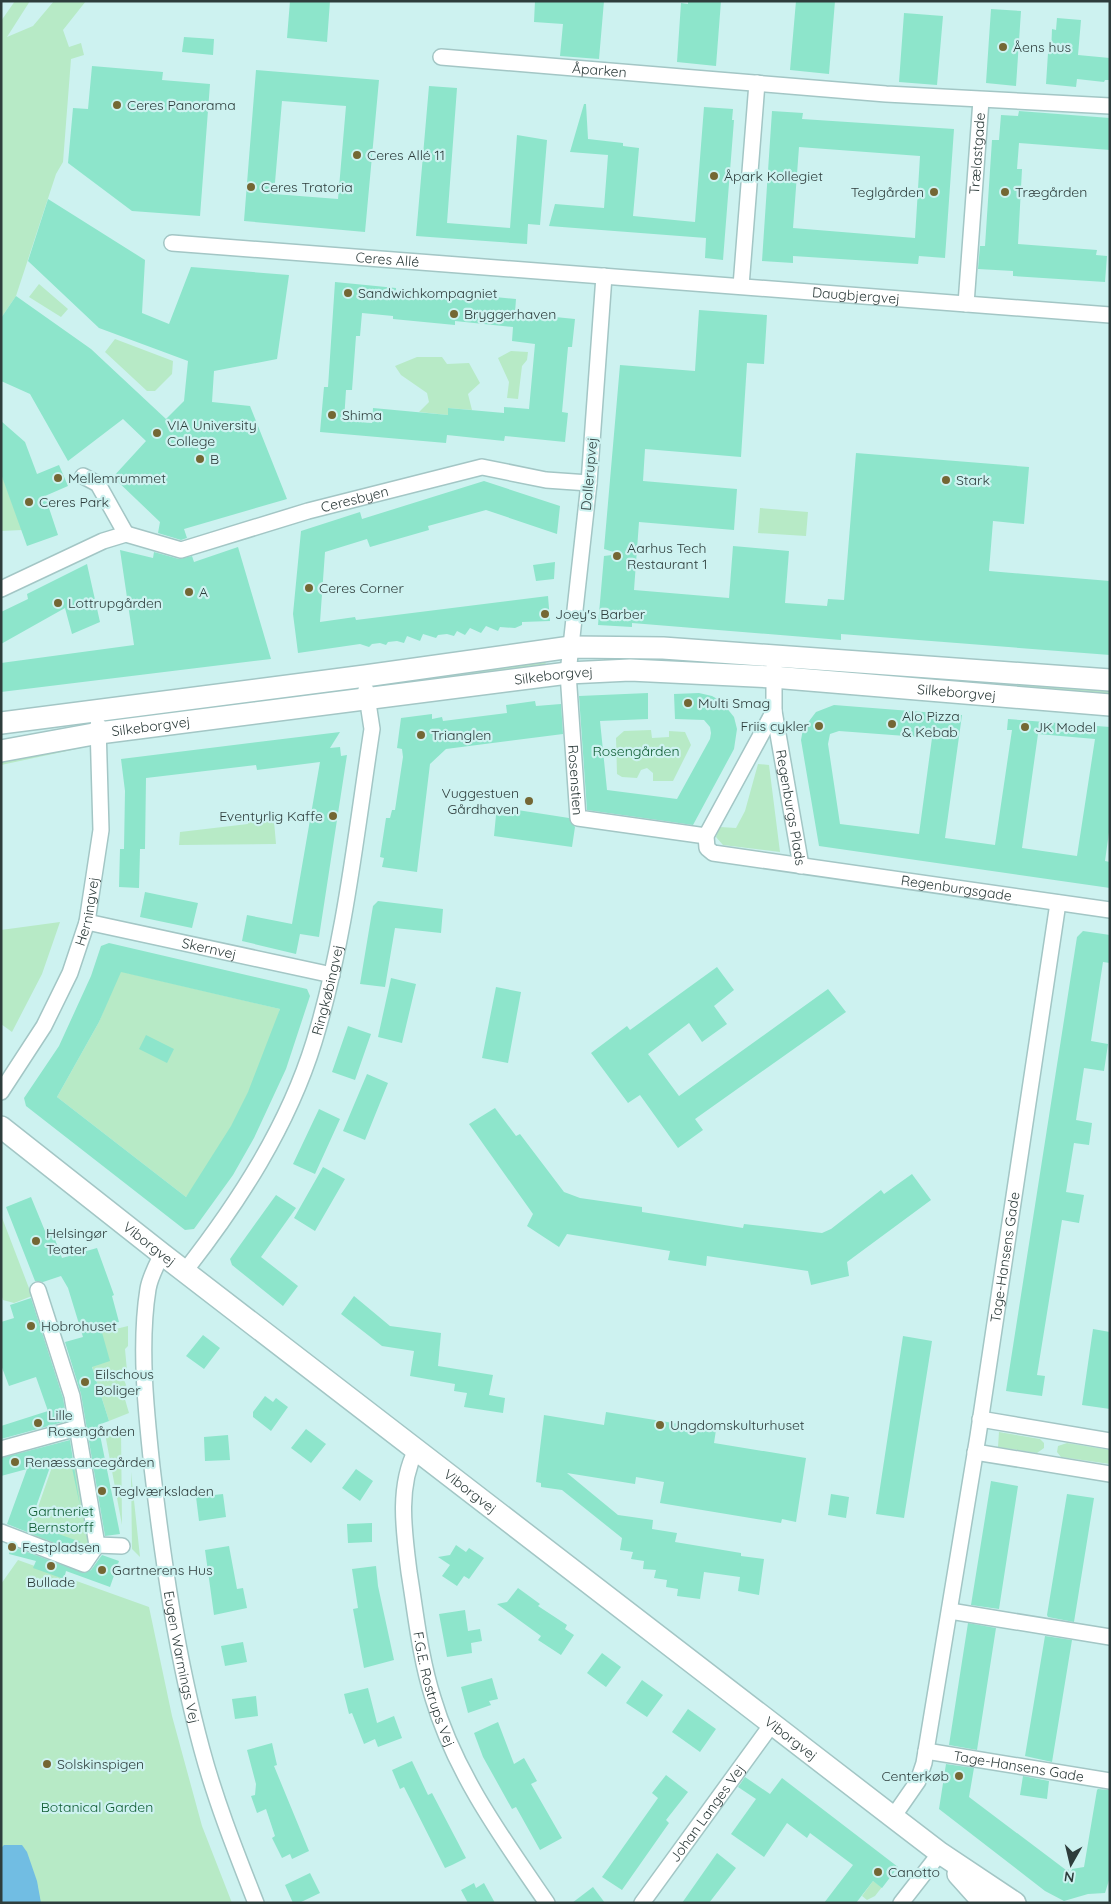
<svg xmlns="http://www.w3.org/2000/svg" width="1111" height="1904" font-family="Quicksand,sans-serif">
<style>
.green{fill:#b7eac6}
.water{fill:#71bde3}
.building{fill:#8de5cb;fill-rule:evenodd}
.lines{fill:none;stroke-linecap:round;stroke-linejoin:round}
.street-casing{stroke:#a3c6c5;stroke-width:18}
.secondary-casing{stroke:#a3c6c5;stroke-width:24}
.street{stroke:#fff;stroke-width:15}
.secondary{stroke:#fff;stroke-width:21}
.poi-dot{fill:#746734;stroke:#cdf2f0;stroke-width:2}
.labels{text-anchor:middle;dominant-baseline:central;stroke-width:4.5;stroke-linejoin:round;paint-order:stroke}
.poi-label{font-size:14px;fill:#2e3d3c;stroke:#cdf2f0;text-anchor:start}
.street-label{font-size:14px;fill:#2e3d3c;stroke:#cdf2f0}
.park-label{font-size:14px;fill:#0f5c33;stroke:#cdf2f0}
</style>
<rect width="100%" height="100%" fill="#cdf2f0"/>
<path class="green" d="M15 1H30L7 37 33 26 54 1H86L63 30 69 47 81 43 84 55 71 59 63 162 56 174 16 296 1 318V21Z
M39 284 68 309 61 317 29 297Z
M115 339 173 361 172 374 155 391H147L105 352Z
M511 351 528 352 527 360 522 366 518 399 507 398 509 382 498 358Z
M417 357H442L447 364 469 363 480 383 468 394 472 410 448 408V415L419 412 429 402 427 393 401 375 395 366Z
M1 473 22 530 1 531Z
M760 508 808 512 806 536 758 533Z
M604 656H624L741 663V666L604 662Z
M545 660 546 666 381 685V684Z
M808 668 1110 689V695L807 671Z
M345 688 346 692 113 719Z
M651 730 652 738 669 737V731L685 732 691 745 673 781H653V773L647 768 641 770 637 778 622 777 617 774 616 738 624 731Z
M80 746 81 748 1 765V762Z
M758 764 769 765 780 852 723 845 716 837 720 827 736 828 745 811Z
M259 817 264 819V822L274 821 276 844 179 845 180 832 248 824 247 818Z
M60 922 42 974 12 1032 1 1024V930Z
M119 971 280 1009C260 1075 228 1143 186 1197L57 1097 99 1022Z
M1 1215 32 1296 14 1303 3 1300 1 1294Z
M128 1326V1346L125 1349 127 1371 122 1373 129 1394 124 1396 129 1413 109 1421 83 1337Z
M104 1428 121 1429 122 1525Z
M999 1432 1040 1439 1044 1443V1448L1037 1453 998 1447Z
M1067 1443 1110 1450V1464L1061 1457 1057 1452 1058 1446Z
M77 1464 92 1541 86 1555 64 1550 28 1536 52 1467Z
M131 1472 140 1557 132 1549Z
M18 1560 149 1607 172 1716 202 1826 232 1903H1V1584Z
M873 1881 882 1887 875 1896 867 1900 862 1896Z"/>
<path class="water" d="M4 1845H22L27 1852 37 1881 41 1903H1V1848Z"/>
<path class="building" d="M290 1H330L327 42 287 38Z
M535 1H604L599 59 560 56 563 24 534 22Z
M688 1H721L716 66 677 62 681 3 688 4Z
M796 1H835L829 74 790 70Z
M991 9 1021 11 1016 86 986 83Z
M904 13 943 16 937 85 899 82Z
M1057 18 1081 20 1078 55 1110 58V80H1105L1104 82 1077 79 1076 87 1046 84 1048 53 1051 54 1052 29 1056 30Z
M184 37 214 39 213 55 182 52Z
M92 66 163 72 162 80 210 84 200 216 132 211 68 163 73 108 88 109Z
M256 70 379 80 365 232 244 221ZM282 101 346 106 338 199 274 194Z
M429 86 457 88 447 223 510 228 517 135 547 140 540 225 528 224 527 244 416 236Z
M584 104H586L588 139 623 143V146L639 148 633 216 695 222 704 107 733 109 732 120H734L723 260 705 258 706 238 549 226 555 204 604 208 608 155 570 152Z
M772 111 803 113 802 119 954 129 945 258 919 256 918 264 793 256V263L762 261ZM799 147 920 156 915 238 793 228Z
M1019 111 1110 118V150L1019 143 1017 169H1022L1018 244 1097 250 1096 255 1107 256 1105 282 1013 276V271L978 269 980 246H985L992 140H999L1001 115 1018 116Z
M48 199 145 260 142 313 169 324 191 267 289 275 277 359 214 371 212 402 250 406 287 499 184 529 187 538 181 540 158 533 160 522 113 477 146 441 123 419 68 461 30 394 1 381V318L16 296 91 349 166 419 184 401 188 361 99 328 28 261Z
M335 282 396 288V291L438 295 454 297V293L516 299 515 313 575 319 572 347H568L562 412 568 413 565 442 505 436 504 441 447 435 446 443 320 432 324 387H328ZM362 313 393 316V319L455 325V321L513 327 512 341 535 344 529 409 504 407V413L448 408V415L373 408 372 423 344 421 346 390H352L356 336H360Z
M699 310 767 315 764 364 747 363 741 457 645 449 643 481 737 489 734 530 639 522 634 590 729 598 733 546 789 551 785 603 827 606 828 599 844 600 856 453 1029 467 1024 524 993 521 989 571 1110 581V655L841 634V640L632 623V627L598 625 604 556 620 554 604 549 620 365 695 371Z
M1 421 25 442 37 474 59 465 68 486 45 496 58 535 27 546 1 474Z
M484 481 560 506 557 534 486 510 428 526 429 530 370 547 367 539 325 552 320 622 355 617 356 620 548 596 550 621 522 622V625L515 628 500 627 498 631 486 626 481 633 470 628 465 635 457 631 454 636 447 634 438 635 436 638 423 634 420 641 407 636 404 643 397 641 388 642 386 645 380 643 372 644 369 647 360 644 298 653 293 614 301 531 360 512 362 519Z
M238 547 271 659 1 692V663L134 645 120 550 153 558 154 552 179 559 192 556 194 562Z
M555 562 554 579 536 581 533 565Z
M87 564 100 622 72 634 65 608 1 644V612L28 599 27 594Z
M648 693V719L600 721 607 790 677 799 710 739 711 733 710 727 704 720 675 719 674 694 699 693 712 696 721 701 734 717 737 729 734 749 693 825 587 810 579 696Z
M535 701 536 706 561 704 563 734 446 749 430 764 417 872 382 867 384 858 380 857 386 818H390L392 810H395L403 757 402 749 397 748 401 718 432 714V719L442 717 443 721 507 713 506 705Z
M834 705 962 715 945 838 995 845 1012 730H1007L1008 719 1110 727V825L1105 861 1110 862V888L819 846 801 740 803 729 816 712ZM839 731 932 738 919 834 840 824 828 744 830 734ZM1038 734 1095 739 1077 856 1022 848Z
M340 732 330 748 340 747 341 756 347 755 319 937 300 934 296 954 242 941 247 915 292 924 320 762 257 770 256 765 146 778 145 849H140L139 888 119 887 120 849H124L125 791 121 759Z
M511 809 569 818 575 827 572 847 494 836 496 815 511 816Z
M145 892 198 903 192 928 140 917Z
M378 901 443 909 441 933 395 928 385 987 360 984 373 906Z
M1083 931 1110 935V963L1103 962 1091 1041 1108 1044 1104 1071 1084 1068 1076 1120 1092 1123 1089 1145 1074 1143 1066 1192 1084 1195 1079 1223 1062 1220 1037 1375 1045 1376 1042 1396 1006 1391 1077 937Z
M109 943 307 989 310 996 286 1069 254 1138 233 1175 194 1229 185 1230 26 1106 24 1098 59 1046 91 976 101 946ZM121 972 280 1009 248 1092 231 1126 186 1197 57 1097 99 1022Z
M717 967 734 990 714 1006 727 1024 702 1042 689 1023 648 1054 679 1096 828 989 846 1012 695 1119 703 1130 678 1148 640 1095 628 1103 591 1053 627 1026 630 1030Z
M391 978 416 984 402 1043 378 1037Z
M496 987 521 992 508 1063 482 1058Z
M348 1026 371 1034 355 1080 332 1072Z
M146 1035 174 1049 167 1063 139 1049Z
M367 1074 388 1083 365 1140 343 1131Z
M495 1108 516 1136 520 1134 564 1192 580 1198 642 1207V1212L743 1228 744 1224 822 1233 831 1229 881 1190 884 1194 912 1174 931 1200 847 1262 849 1276 811 1285 808 1271 707 1256 706 1266 668 1260 670 1251 567 1234 559 1247 527 1226 533 1214 469 1124Z
M319 1109 340 1119 315 1174 293 1164Z
M323 1167 345 1179 315 1231 294 1218Z
M276 1195 296 1208 261 1257 298 1286 283 1306 232 1265 230 1259Z
M31 1197 45 1231 51 1229 62 1258 97 1248 114 1295 112 1296 119 1322 103 1327 101 1329 110 1361 92 1367 109 1421 98 1425 120 1534 105 1536 81 1394 65 1342 83 1337 68 1288 61 1276 43 1282 35 1281 6 1207Z
M354 1296 390 1326 441 1333 438 1366 493 1375 489 1395 505 1398 503 1413 464 1407 467 1393 454 1391 455 1384 410 1376 414 1351 382 1346 341 1314Z
M31 1298 63 1398 67 1421 1 1439V1426L48 1411 36 1377 9 1386 1 1365V1322L14 1318 10 1305Z
M1093 1329 1110 1332V1409L1082 1405Z
M203 1335 220 1348 204 1369 186 1356Z
M903 1336 932 1341 904 1518 876 1514Z
M265 1396 273 1402 276 1398 288 1407 271 1431 253 1417V1412Z
M606 1412 716 1430 714 1443 806 1458 796 1522 782 1519 781 1523 660 1503 664 1482 636 1477 635 1484 567 1473 618 1515 653 1520 652 1529 677 1533 675 1542 741 1553V1556L764 1559 759 1595 738 1591 740 1577 704 1572 700 1599 677 1596 678 1589 666 1587 667 1580 654 1578 656 1570 643 1569 644 1561 631 1559 633 1552 620 1550 622 1538 562 1490 541 1487V1483L536 1482 544 1415 604 1425Z
M306 1429 326 1444 311 1463 291 1448Z
M228 1435 230 1460 205 1461 204 1437Z
M70 1440 80 1506 71 1463 50 1467 30 1524 81 1542 72 1544 84 1548 80 1553 7 1524 27 1469 1 1476V1458Z
M356 1469 373 1481 360 1501 342 1488Z
M991 1481 1018 1486 999 1609 971 1605Z
M223 1494 226 1517 199 1521 196 1497Z
M831 1494 849 1497 846 1518 828 1515Z
M1067 1494 1094 1498 1074 1622 1048 1617 1047 1615Z
M372 1523V1542L348 1543 347 1524Z
M456 1545 466 1552 469 1548 484 1558 469 1579 464 1576 457 1586 442 1576 450 1565 438 1557 450 1555Z
M11 1546 84 1573 91 1570 102 1555 119 1561 110 1587 66 1571 64 1579 33 1568 36 1561 9 1554Z
M229 1546 237 1589 243 1588 247 1608 214 1615 205 1550Z
M376 1566 378 1586 394 1660 364 1668 353 1609 358 1608 352 1569Z
M518 1588 540 1604 538 1606 567 1625 565 1629 574 1635 561 1655 538 1640 541 1636 497 1604 507 1602Z
M465 1610 468 1631 480 1629 482 1641 471 1643 472 1653 447 1657 439 1614Z
M968 1623 996 1628 977 1750 949 1745Z
M1045 1636 1072 1640 1052 1762 1025 1756Z
M243 1642 247 1662 225 1666 221 1646Z
M602 1653 621 1667 606 1687 587 1673Z
M492 1678 498 1699 489 1701 491 1705 468 1713 461 1687Z
M642 1680 663 1695 647 1717 626 1703Z
M368 1688 377 1723 394 1716 402 1738 378 1747 375 1739 364 1744 352 1713 349 1714 344 1694Z
M256 1696 258 1716 235 1719 232 1699Z
M688 1709 716 1729 700 1752 672 1732Z
M498 1722 514 1764 524 1758 537 1781 531 1784 562 1838 540 1850 516 1807 512 1809 483 1757 474 1733Z
M272 1743 277 1765 274 1766 309 1851 292 1859 290 1854 282 1858 272 1838 275 1836 266 1809 257 1813 251 1796 255 1795 256 1784 247 1750Z
M412 1761 428 1795 432 1793 466 1858 452 1865 445 1868 404 1787 400 1789 392 1770Z
M946 1764 974 1768 969 1797 1066 1870 1084 1867 1097 1790 1098 1789 1110 1790V1877L1105 1893 1088 1894 1064 1901 1045 1891 939 1809Z
M666 1775 688 1792 666 1820 669 1823 622 1890 602 1877 658 1798 652 1793Z
M1023 1776 1049 1781 1047 1799 1020 1795Z
M745 1777 770 1794 782 1778 898 1867 882 1888 873 1881 856 1903H824L853 1865 810 1833 807 1838 787 1823 764 1857 731 1834 756 1799 738 1787Z
M717 1853 736 1868 709 1903H682Z
M310 1873 320 1893 299 1903H293L285 1885Z
M474 1883 476 1888 484 1883 495 1903H468L461 1890Z
M593 1887 605 1903H572Z"/>
<g class="lines">
<g class="street-casing">
<g id="street">
<path id="s1" d="M441 57 886 94 1110 106"/>
<path id="s2" d="M172 243 1110 315"/>
<path id="s3" d="M604 276 589 483 568 673 578 818 706 836"/>
<path d="M741 286 757 83"/>
<path id="s4" d="M966 304 981 100"/>
<path d="M83 476 98 484 126 534"/>
<path id="s5" d="M1 589 103 541 126 534 181 550 308 511 482 467 546 480 589 483"/>
<path id="s6" d="M774 667V711L801 866"/>
<path id="s7" d="M774 711 706 836 707 848 713 853 1110 910"/>
<path id="s8" d="M87 922 332 975"/>
<path id="s9" d="M1 1092 44 1026 70 973 87 922 101 830 98 725"/>
<path id="s10" d="M162 1254C156 1266 150 1277 148 1289 139 1345 146 1411 152 1467 163 1561 177 1658 202 1750 216 1802 236 1852 256 1903"/>
<path id="s11" d="M185 1271C239 1202 288 1126 314 1042 345 941 356 833 372 729L366 690"/>
<path d="M38 1290 72 1396 97 1545"/>
<path d="M980 1419 1110 1441"/>
<path d="M1 1449 77 1428"/>
<path id="s12" d="M416 1450C397 1487 404 1532 409 1572 416 1615 420 1657 433 1698 455 1773 503 1839 547 1903"/>
<path d="M975 1452 1110 1474"/>
<path d="M1 1532 84 1564 97 1545"/>
<path d="M97 1545 122 1546"/>
<path d="M950 1611 1110 1637"/>
<path id="s13" d="M926 1751 1110 1781"/>
<path id="s14" d="M893 1817 918 1781 924 1763 978 1436 1058 903"/>
<path id="s15" d="M642 1903 772 1724"/>
<path d="M901 1903 940 1853"/>
</g>
</g>
<g class="secondary-casing">
<g id="secondary">
<path d="M1 723 365 676 571 647 663 648 1110 680"/>
<path id="s16" d="M1 751 99 733 568 673 630 670 773 677 1110 705"/>
<path id="s17" d="M1 1127 162 1254 893 1817 940 1853 1015 1903"/>
<path d="M958 1874 984 1903"/>
</g>
</g>
<use href="#street" class="street"/>
<use href="#secondary" class="secondary"/>
</g>
<g class="poi-dot">
<circle cx="1003" cy="47" r="5"/>
<circle cx="117" cy="105" r="5"/>
<circle cx="357" cy="155" r="5"/>
<circle cx="714" cy="176" r="5"/>
<circle cx="251" cy="187" r="5"/>
<circle cx="934" cy="192" r="5"/>
<circle cx="1005" cy="192" r="5"/>
<circle cx="348" cy="293" r="5"/>
<circle cx="454" cy="314" r="5"/>
<circle cx="332" cy="415" r="5"/>
<circle cx="157" cy="433" r="5"/>
<circle cx="200" cy="459" r="5"/>
<circle cx="58" cy="478" r="5"/>
<circle cx="946" cy="480" r="5"/>
<circle cx="29" cy="502" r="5"/>
<circle cx="617" cy="556" r="5"/>
<circle cx="309" cy="588" r="5"/>
<circle cx="189" cy="592" r="5"/>
<circle cx="58" cy="603" r="5"/>
<circle cx="545" cy="614" r="5"/>
<circle cx="688" cy="703" r="5"/>
<circle cx="892" cy="724" r="5"/>
<circle cx="819" cy="726" r="5"/>
<circle cx="1025" cy="727" r="5"/>
<circle cx="421" cy="735" r="5"/>
<circle cx="529" cy="801" r="5"/>
<circle cx="333" cy="816" r="5"/>
<circle cx="36" cy="1241" r="5"/>
<circle cx="31" cy="1326" r="5"/>
<circle cx="85" cy="1382" r="5"/>
<circle cx="38" cy="1423" r="5"/>
<circle cx="660" cy="1425" r="5"/>
<circle cx="15" cy="1462" r="5"/>
<circle cx="102" cy="1491" r="5"/>
<circle cx="12" cy="1547" r="5"/>
<circle cx="51" cy="1566" r="5"/>
<circle cx="102" cy="1570" r="5"/>
<circle cx="47" cy="1764" r="5"/>
<circle cx="959" cy="1776" r="5"/>
<circle cx="878" cy="1872" r="5"/>
</g>
<g class="labels">
<g class="poi-label">
<text x="1013" y="47">Åens hus</text>
<text x="127" y="105">Ceres Panorama</text>
<text x="367" y="155">Ceres Allé 11</text>
<text x="724" y="176">Åpark Kollegiet</text>
<text x="261" y="187">Ceres Tratoria</text>
<text x="924" y="192" text-anchor="end">Teglgården</text>
<text x="1015" y="192">Trægården</text>
<text x="358" y="293">Sandwichkompagniet</text>
<text x="464" y="314">Bryggerhaven</text>
<text x="342" y="415">Shima</text>
<text x="167" y="425">VIA University<tspan x="167" dy="16">College</tspan></text>
<text x="210" y="459">B</text>
<text x="68" y="478">Mellemrummet</text>
<text x="956" y="480">Stark</text>
<text x="39" y="502">Ceres Park</text>
<text x="627" y="548">Aarhus Tech<tspan x="627" dy="16">Restaurant 1</tspan></text>
<text x="319" y="588">Ceres Corner</text>
<text x="199" y="592">A</text>
<text x="68" y="603">Lottrupgården</text>
<text x="555" y="614">Joey's Barber</text>
<text x="698" y="703">Multi Smag</text>
<text x="902" y="716">Alo Pizza<tspan x="902" dy="16">&amp; Kebab</tspan></text>
<text x="809" y="726" text-anchor="end">Friis cykler</text>
<text x="1035" y="727">JK Model</text>
<text x="431" y="735">Trianglen</text>
<text x="519" y="793" text-anchor="end">Vuggestuen<tspan x="519" dy="16">Gårdhaven</tspan></text>
<text x="323" y="816" text-anchor="end">Eventyrlig Kaffe</text>
<text x="46" y="1233">Helsingør<tspan x="46" dy="16">Teater</tspan></text>
<text x="41" y="1326">Hobrohuset</text>
<text x="95" y="1374">Eilschous<tspan x="95" dy="16">Boliger</tspan></text>
<text x="48" y="1415">Lille<tspan x="48" dy="16">Rosengården</tspan></text>
<text x="670" y="1425">Ungdomskulturhuset</text>
<text x="25" y="1462">Renæssancegården</text>
<text x="112" y="1491">Teglværksladen</text>
<text x="22" y="1547">Festpladsen</text>
<text x="112" y="1570">Gartnerens Hus</text>
<text x="51" y="1582" text-anchor="middle">Bullade</text>
<text x="57" y="1764">Solskinspigen</text>
<text x="949" y="1776" text-anchor="end">Centerkøb</text>
<text x="888" y="1872">Canotto</text>
</g>
<g class="street-label">
<text stroke="none"><textPath href="#s1" startOffset="159">Åparken</textPath></text>
<text stroke="none"><textPath href="#s4" startOffset="151">Trælastgade</textPath></text>
<text stroke="none"><textPath href="#s2" startOffset="216">Ceres Allé</textPath></text>
<text stroke="none"><textPath href="#s2" startOffset="686">Daugbjergvej</textPath></text>
<text transform="translate(589 474) rotate(-85)">Dollerupvej</text>
<text stroke="none"><textPath href="#s5" startOffset="375">Ceresbyen</textPath></text>
<text stroke="none"><textPath href="#s16" startOffset="558">Silkeborgvej</textPath></text>
<text stroke="none"><textPath href="#s16" startOffset="962">Silkeborgvej</textPath></text>
<text stroke="none"><textPath href="#s16" startOffset="152">Silkeborgvej</textPath></text>
<text stroke="none"><textPath href="#s3" startOffset="506">Rosenstien</textPath></text>
<text stroke="none"><textPath href="#s6" startOffset="142">Regenburgs Plads</textPath></text>
<text stroke="none"><textPath href="#s7" startOffset="408">Regenburgsgade</textPath></text>
<text stroke="none"><textPath href="#s9" startOffset="202">Herningvej</textPath></text>
<text stroke="none"><textPath href="#s8" startOffset="125">Skernvej</textPath></text>
<text stroke="none"><textPath href="#s11" startOffset="318">Ringkøbingvej</textPath></text>
<text stroke="none"><textPath href="#s17" startOffset="189">Viborgvej</textPath></text>
<text stroke="none"><textPath href="#s14" startOffset="575">Tage-Hansens Gade</textPath></text>
<text stroke="none"><textPath href="#s17" startOffset="594">Viborgvej</textPath></text>
<text stroke="none"><textPath href="#s10" startOffset="409">Eugen Warmings Vej</textPath></text>
<text stroke="none"><textPath href="#s12" startOffset="244">F.G.E. Rostrups Vej</textPath></text>
<text stroke="none"><textPath href="#s17" startOffset="999">Viborgvej</textPath></text>
<text stroke="none"><textPath href="#s13" startOffset="94">Tage-Hansens Gade</textPath></text>
<text stroke="none"><textPath href="#s15" startOffset="111">Johan Langes Vej</textPath></text>
</g>
<g class="park-label">
<text x="636" y="751">Rosengården</text>
<text x="61" y="1511">Gartneriet<tspan x="61" dy="16">Bernstorff</tspan></text>
<text x="97" y="1807">Botanical Garden</text>
</g>
</g>
<rect width="1111" height="1904" fill="none" stroke="#2e3d3c" stroke-width="5"/>
<g transform="translate(1071 1864) rotate(188)" stroke="#cdf2f0" stroke-width="4" paint-order="stroke">
<path d="M0-4L9 19L0 12L-9 19Z" fill="#2e3d3c"/>
<text y="-8" font-size="14" font-weight="bold" text-anchor="middle" fill="#2e3d3c">N</text>
</g>
</svg>
